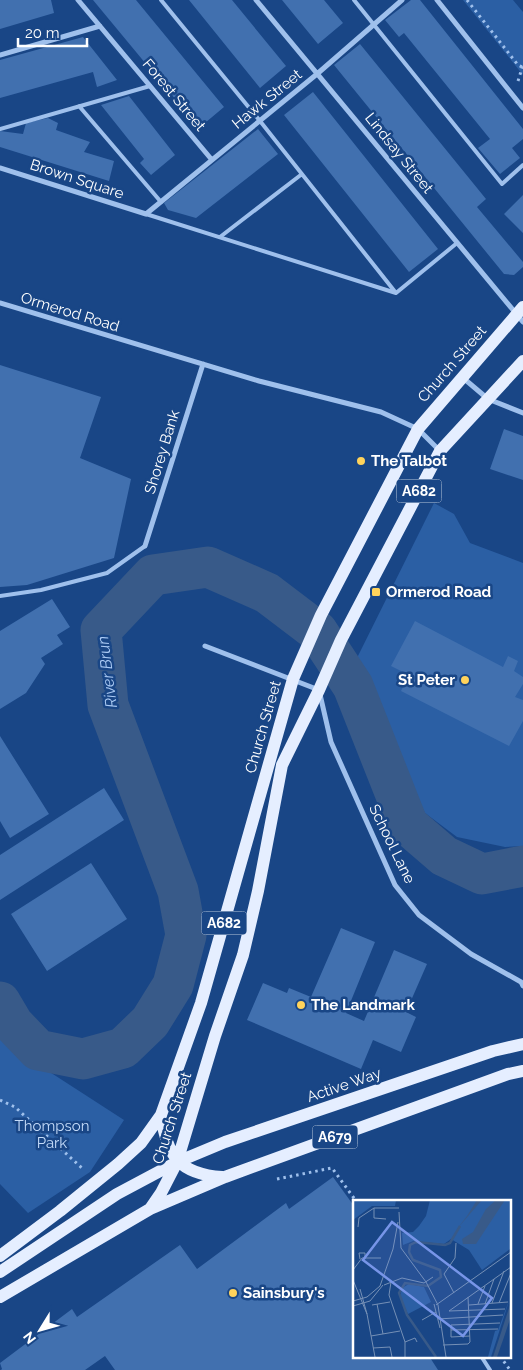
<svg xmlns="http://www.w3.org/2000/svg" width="523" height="1370" font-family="Raleway,sans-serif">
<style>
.green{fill:#2b5fa4}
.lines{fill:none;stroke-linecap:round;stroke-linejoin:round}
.river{stroke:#385a89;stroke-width:41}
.building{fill:#4170af}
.path{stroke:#9fc0ec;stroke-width:3;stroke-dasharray:2.5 4;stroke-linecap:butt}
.lane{stroke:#9fc0ec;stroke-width:4}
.street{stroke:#9fc0ec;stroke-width:5}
.primary{stroke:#e5eeff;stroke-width:12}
.poi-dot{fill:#ffd35b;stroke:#194686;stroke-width:2}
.labels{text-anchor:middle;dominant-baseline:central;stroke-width:5;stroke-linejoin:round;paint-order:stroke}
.shield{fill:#194686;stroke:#bac8db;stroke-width:1}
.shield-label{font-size:14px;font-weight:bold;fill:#fff}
.street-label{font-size:15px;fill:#fff;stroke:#194686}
.poi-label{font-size:15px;font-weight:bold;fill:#fff;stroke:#194686;text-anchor:start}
.park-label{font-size:15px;fill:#c4dbf9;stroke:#194686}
.water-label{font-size:16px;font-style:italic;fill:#abcaf4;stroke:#194686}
.inset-river{fill:none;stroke:#385a89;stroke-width:2.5}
.inset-road{fill:none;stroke:#7590b6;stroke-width:1}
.view{fill:#7795e8;fill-opacity:0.15;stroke:#7795e8;stroke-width:2.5}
.inset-edge{fill:none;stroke:#fff;stroke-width:2.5}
</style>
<rect width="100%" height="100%" fill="#194686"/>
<path class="green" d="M463 0H513L523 12V75Z
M434 503 454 514 470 543 523 563V846L505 847 457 837 425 813 353 666Z
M0 1019 25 1056 124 1120 90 1172 28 1213 0 1184Z"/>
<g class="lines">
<path class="river" d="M0 1002 13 1024 38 1050 83 1059 123 1048 150 1022 173 985 186 935 178 891 108 705 101 630 153 575 208 567 267 593 317 631 353 686 408 825 444 856 482 874 523 866"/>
</g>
<path class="building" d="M0 0H51L54 13 0 29Z
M93 0H136L224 107 199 128Z
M189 0H232L286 66 260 88Z
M282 0H324L343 23 318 44Z
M411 0H420L523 129V139L512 148 520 158 500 174 478 148 490 139 404 33 399 37 385 20Z
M83 37 117 80 97 87 93 72 0 98V60Z
M360 44 486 199 477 207 523 262V267L514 275 504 274 334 65Z
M313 92 438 249 409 272 284 115Z
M129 96 175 155 151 175 140 163 144 159 101 105Z
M48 118 58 123 56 130 90 142 84 152 114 161 109 181 0 147V131L23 134 26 123Z
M258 129 278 154 196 218 168 210 164 203Z
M523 195V233L504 214Z
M0 365 101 397 80 458 131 479 114 558 27 585 0 587Z
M504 429 523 436V480L490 469Z
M52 599 70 627 57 635 63 644 41 658 45 664 26 693 0 709V631Z
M415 621 503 667 508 656 518 661 514 671 523 677V684L515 697 523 700V721L509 746 401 691 409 675 391 666Z
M0 736 49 814 10 838 0 821Z
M104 788 124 820 0 900V855Z
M91 863 127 919 47 971 11 914Z
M341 928 375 942 346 1013 364 1021 394 950 427 964 406 1012 416 1017 401 1052 373 1040 361 1069 247 1020 263 983 287 993 289 988 311 997Z
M333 1177 354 1206V1356H429L438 1370H115L105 1356 85 1370H1L2 1369 0 1363 72 1309 77 1317 180 1245 197 1269 286 1203 289 1209Z"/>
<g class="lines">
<path class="path" d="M467 0 518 65 522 67
M518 81 523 65
M0 1100 15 1107 83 1169
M277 1179 332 1168 356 1201
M500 1356 510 1370"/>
<path class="lane" d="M161 0 260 121 396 293
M354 0 502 184 523 165
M79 106 161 202
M0 129 150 86
M146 214 396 293
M220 237 302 174
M396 293 457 243
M0 596 41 590 107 573 145 546
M481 1356 490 1370"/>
<path class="street" d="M78 0 212 160
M256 0 523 322
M437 0 523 108
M0 55 100 26
M0 168 146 214 317 74 402 0
M0 303 259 381 381 412 418 429 439 450
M462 377 488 399 523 413
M145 546 203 364
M205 646 319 690 331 742 395 885 419 915 471 954 521 982 523 986"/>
<path class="primary" d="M161 1115C167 1156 179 1174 222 1177
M150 1209 161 1193 177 1162 215 1036 243 955 258 891 282 765 319 690 341 640 440 451 523 361
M0 1256 60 1211 118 1164 141 1143 161 1115 201 1003 293 679 321 615 418 429 523 307
M0 1272 117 1194 177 1162 225 1142 493 1051 523 1044
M0 1297 150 1209 225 1177 508 1074 523 1071"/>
</g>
<g class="poi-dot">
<circle cx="361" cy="461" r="5"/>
<rect x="371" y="587" width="10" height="10" rx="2.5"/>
<circle cx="465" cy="680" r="5"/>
<circle cx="301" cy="1005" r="5"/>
<circle cx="233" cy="1293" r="5"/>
</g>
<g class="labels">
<g class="shield">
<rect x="396.5" y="479.5" width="45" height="23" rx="4"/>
<rect x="201.5" y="911.5" width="45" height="23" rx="4"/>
<rect x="312.5" y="1125.5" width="45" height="23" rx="4"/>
</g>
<g class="shield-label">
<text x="419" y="491">A682</text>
<text x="224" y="923">A682</text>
<text x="335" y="1137">A679</text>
</g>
<g class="street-label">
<text transform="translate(174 95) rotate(50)">Forest Street</text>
<text transform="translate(267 99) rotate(-39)">Hawk Street</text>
<text transform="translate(399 153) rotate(51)">Lindsay Street</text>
<text transform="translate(77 179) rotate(18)">Brown Square</text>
<text transform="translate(70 312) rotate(17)">Ormerod Road</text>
<text transform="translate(452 364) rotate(-49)">Church Street</text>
<text transform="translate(162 452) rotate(-73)">Shorey Bank</text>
<text transform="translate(263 727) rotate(-74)">Church Street</text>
<text transform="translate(392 844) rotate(64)">School Lane</text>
<text transform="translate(344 1085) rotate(-19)">Active Way</text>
<text transform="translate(172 1118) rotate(-72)">Church Street</text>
</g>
<g class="poi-label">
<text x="371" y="461">The Talbot</text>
<text x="386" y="592">Ormerod Road</text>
<text x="455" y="680" text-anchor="end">St Peter</text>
<text x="311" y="1005">The Landmark</text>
<text x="243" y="1293">Sainsbury's</text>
</g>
<g class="park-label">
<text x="52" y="1126">Thompson<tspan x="52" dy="17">Park</tspan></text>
</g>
<g class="water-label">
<text transform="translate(107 672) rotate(-97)">River Brun</text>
</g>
</g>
<g transform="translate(353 1200)">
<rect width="158" height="158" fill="#194686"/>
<path d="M0 0H43L42 6H19L0 20ZM77 0H157V49L129 70 116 50 98 39 91 44 60 41 50 45 49 33 60 32 66 26 73 16ZM56 84 71 87 78 102 55 114 47 97 49 88ZM157 98 138 157H135L142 131 145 130Z" fill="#2b5fa4"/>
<path d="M124 0H129L104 29 114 16ZM143 0H152L123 44H110L109 39 120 32 133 9ZM157 105V119L150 140 144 157H140Z" fill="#385a89"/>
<path class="inset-river" d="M83 157 54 115 46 93 52 83 75 86 88 77 87 70 60 60 56 52 57 45 63 42 92 45 97 43 107 26"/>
<path class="inset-road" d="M46 12 48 48 73 82 85 105 93 157M33 19 21 18V8H46M5 27 6 18 21 8M7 59 6 53H12V58M0 70 9 58H28M0 80 14 114 7 89M38 82 36 95 52 142V157M31 85 49 78 71 83 80 77M101 93 91 74 102 58 103 43M0 101 14 97 27 86 40 49 45 22M139 103 151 71M146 103 158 73M24 104 30 134M81 104 87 128M125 104 132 86M132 104 141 79M19 105 37 102M83 105 158 52M116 105 155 102M0 106 17 101 30 85M96 111 158 67M96 111 152 109M14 114 22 157M85 119 150 115M69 120 83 112M98 130 145 129M18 136 47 131M117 136 98 137V125L147 123M52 142 62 138 64 142M115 144 117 142 115 97M90 145 115 144M20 148 37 147 39 157"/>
<path class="view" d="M39 22 139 98 110 136 10 60Z"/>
<rect width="158" height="158" class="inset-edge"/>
</g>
<g transform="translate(40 1330) rotate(233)" stroke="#194686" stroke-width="4" paint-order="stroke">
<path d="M0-4L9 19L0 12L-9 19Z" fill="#ffffff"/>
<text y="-8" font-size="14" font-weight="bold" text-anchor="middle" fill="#ffffff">N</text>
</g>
<path d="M18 38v8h69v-8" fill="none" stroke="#ffffff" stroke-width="2.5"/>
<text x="25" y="38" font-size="15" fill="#ffffff" stroke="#194686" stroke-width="4" paint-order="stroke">20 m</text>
</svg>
